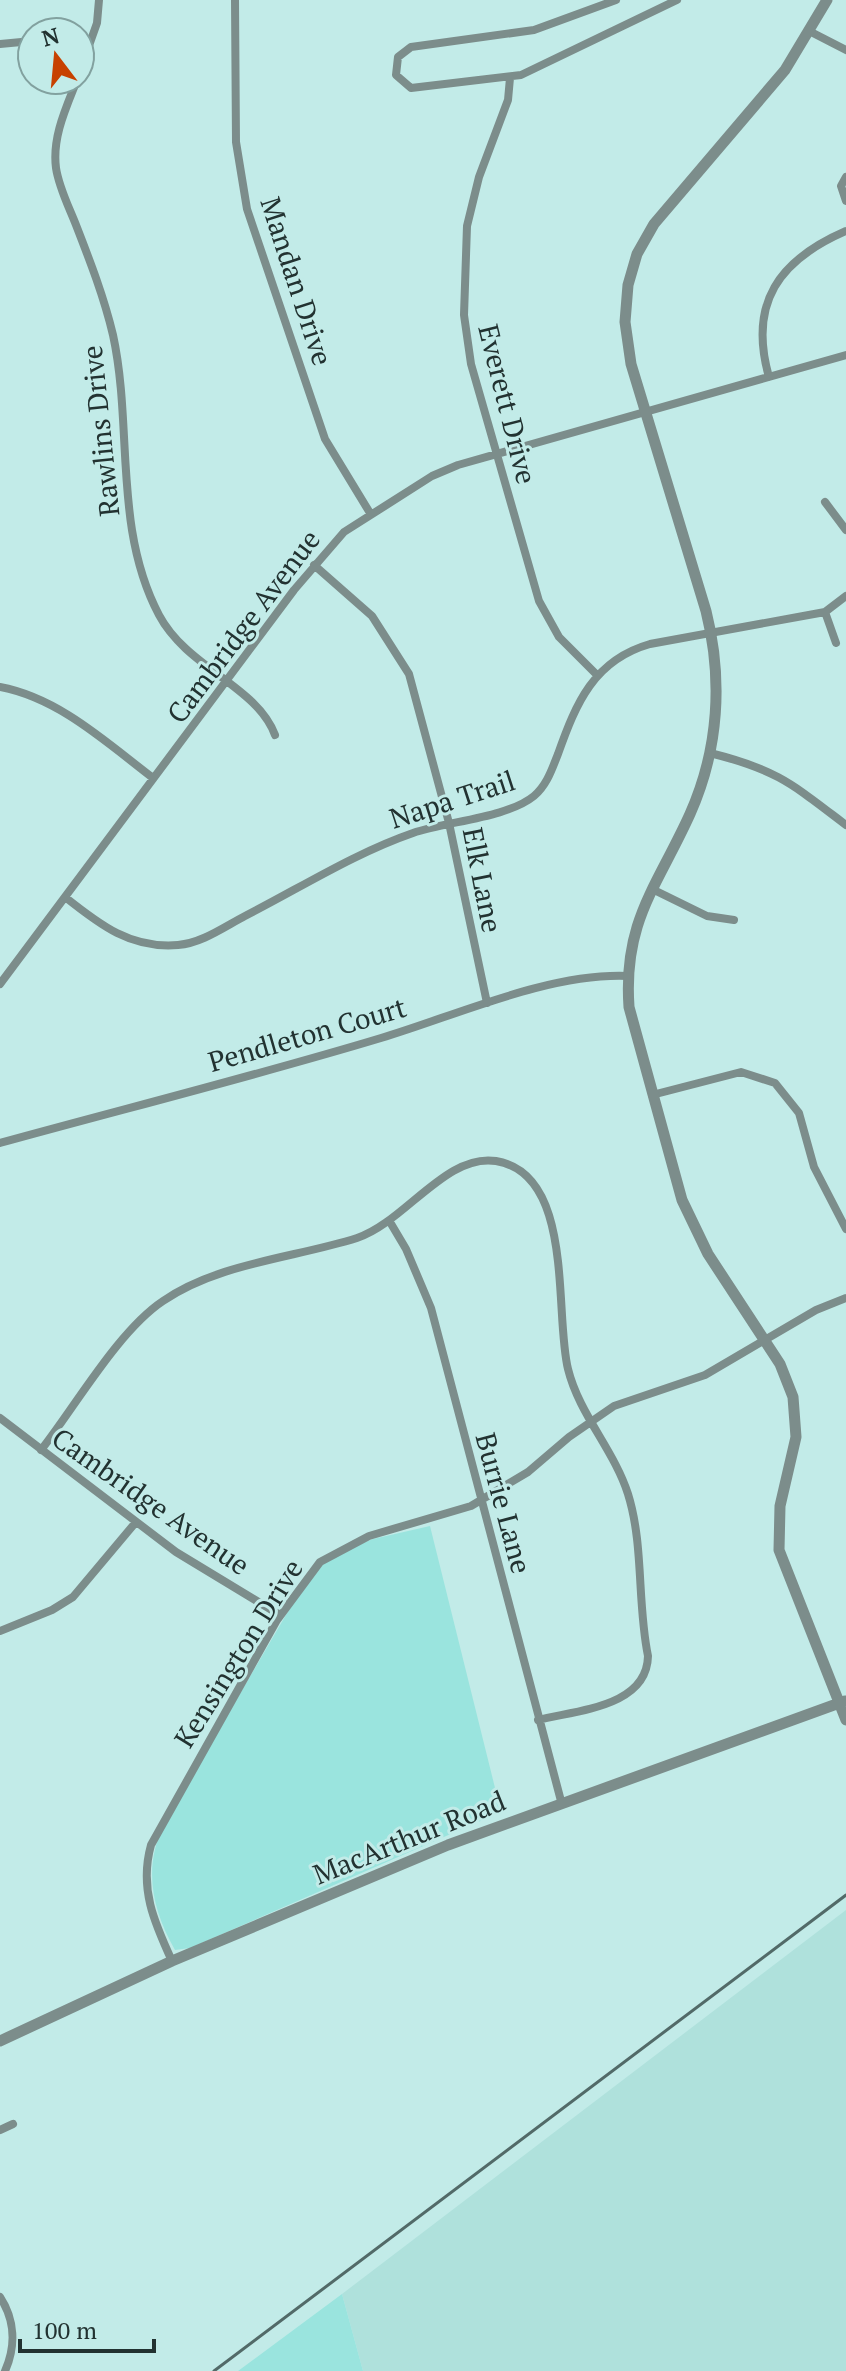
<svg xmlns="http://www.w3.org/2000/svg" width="846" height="2371" font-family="'PT Serif',serif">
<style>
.built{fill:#afe1dc}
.green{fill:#9ae4de}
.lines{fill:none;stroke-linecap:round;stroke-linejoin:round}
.minor{stroke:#7c8d8b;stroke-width:8}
.tertiary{stroke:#7c8d8b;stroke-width:11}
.rail{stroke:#526a68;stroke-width:3}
.labels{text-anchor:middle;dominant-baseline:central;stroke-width:6;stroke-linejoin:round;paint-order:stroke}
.street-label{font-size:28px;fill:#223231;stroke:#c2ebe8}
</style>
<rect width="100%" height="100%" fill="#c2ebe8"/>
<path class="built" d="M846 1910V2371H363L342 2294Z"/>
<path class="green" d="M430 1526 501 1812 190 1948 175 1950C151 1908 143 1866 165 1822L290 1608 322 1565 341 1552 373 1539Z
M342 2294 363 2371H238Z"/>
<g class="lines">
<path class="minor" d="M235 0 236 142 247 209 325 439 370 513
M616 0 534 30 411 47 398 57 396 75 411 88 521 75 677 0
M811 32 846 50
M0 44 32 41
M80 71 97 23 99 0
M510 78 508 100 479 177 467 226 464 315 471 364 539 601 559 637 597 675
M77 80C66 108 52 137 56 168 59 188 69 207 76 225 90 261 104 297 113 335 133 427 113 528 159 615 187 668 257 686 275 735
M846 177 841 186 846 201
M769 377C748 303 779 260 846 231
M825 502 846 530
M314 565 372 616 409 674 449 823 487 1003
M825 612 836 643
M0 687C59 698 107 743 153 778
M710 753C778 770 792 784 846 825
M652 889 707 916 734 920
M65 897C100 925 131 949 178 945 202 943 224 927 245 916 300 888 355 853 413 833 448 821 507 818 534 796 547 785 552 769 558 754 576 703 594 660 650 644L825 612 846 596
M0 984 294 590 344 532 432 476 458 465 846 355
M652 1095 741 1072 775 1083 799 1113 814 1167 846 1229
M0 1143C127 1108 255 1076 381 1038 455 1016 548 973 627 976
M390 1222 406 1249 431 1308 561 1801
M0 1418 176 1552 280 1615
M41 1450C75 1407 118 1331 163 1301 218 1263 294 1258 357 1238 405 1222 446 1153 496 1161 575 1174 554 1313 568 1369 579 1414 614 1450 628 1494 644 1545 637 1603 648 1656 647 1707 577 1710 538 1720
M0 1631 52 1610 73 1597 136 1522
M172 1961C154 1922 139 1888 151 1845L277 1620 320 1562 369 1536 471 1506 528 1472 569 1437 614 1406 705 1375 816 1310 846 1298
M0 2130 13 2124
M0 2297C15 2320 16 2346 5 2371"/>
<path class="tertiary" d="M827 0 785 70 654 224 637 254 628 285 625 322 631 364 706 611C723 679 719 749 690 814 657 887 623 921 629 1007L682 1200 708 1254 780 1364 793 1397 796 1437 780 1506 779 1550 846 1720
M0 2041 172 1961 448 1845 845 1701"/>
<path class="rail" d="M214 2371 846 1895"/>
</g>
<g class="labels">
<g class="street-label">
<text transform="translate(297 281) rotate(72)">Mandan Drive</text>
<text transform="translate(508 404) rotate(76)">Everett Drive</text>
<text transform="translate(100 431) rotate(-96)">Rawlins Drive</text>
<text transform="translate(243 626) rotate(-53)">Cambridge Avenue</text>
<text transform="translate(452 799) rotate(-18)">Napa Trail</text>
<text transform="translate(483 880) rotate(79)">Elk Lane</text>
<text transform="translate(307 1034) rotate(-16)">Pendleton Court</text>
<text transform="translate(151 1501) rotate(35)">Cambridge Avenue</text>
<text transform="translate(504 1503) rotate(75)">Burrie Lane</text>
<text transform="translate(238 1653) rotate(-58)">Kensington Drive</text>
<text transform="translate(409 1837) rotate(-22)">MacArthur Road</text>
</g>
</g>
<g transform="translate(56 56) rotate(344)"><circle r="38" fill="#c2ebe8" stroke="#82a19f" stroke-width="2"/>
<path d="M0-6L14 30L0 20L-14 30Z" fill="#c74100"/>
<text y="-12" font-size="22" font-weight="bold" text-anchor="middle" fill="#223231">N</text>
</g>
<path d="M20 2339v12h134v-12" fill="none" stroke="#223231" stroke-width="4"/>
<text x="32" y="2339" font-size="24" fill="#223231" stroke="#c2ebe8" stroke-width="6" paint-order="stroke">100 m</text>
</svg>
